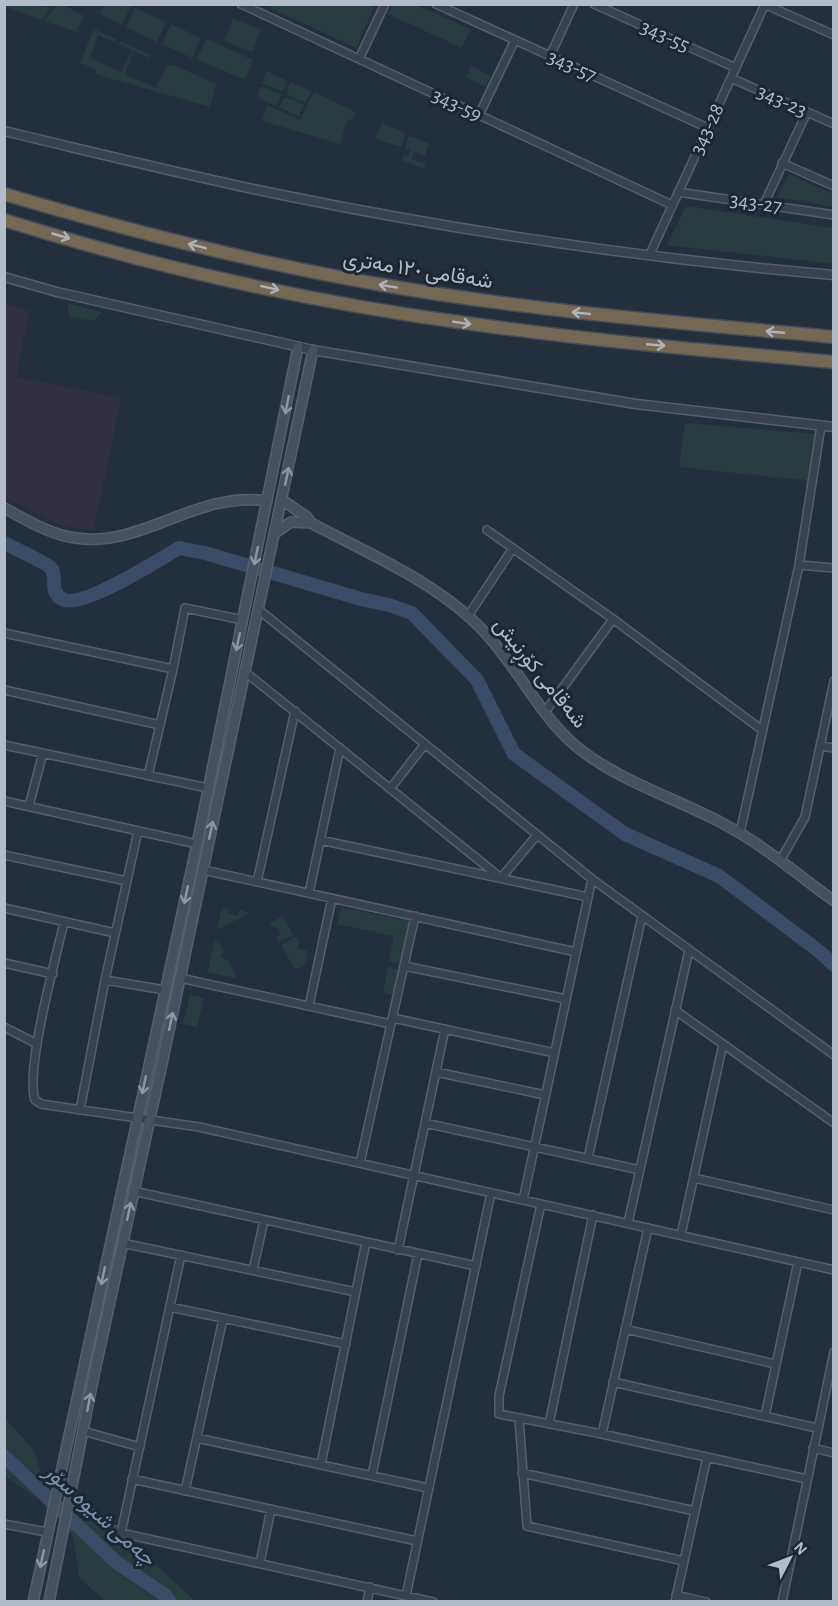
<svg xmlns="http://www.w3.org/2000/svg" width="838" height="1606" font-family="'Alegreya Sans',Vazirmatn,sans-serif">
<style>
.medical{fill:#32303f}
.green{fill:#263c3f}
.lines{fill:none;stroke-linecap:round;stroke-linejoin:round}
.river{stroke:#394c67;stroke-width:14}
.minor-casing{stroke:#565f6c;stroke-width:10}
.tertiary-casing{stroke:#565f6c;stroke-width:11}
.secondary-casing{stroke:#565f6c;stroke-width:12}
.motorway-casing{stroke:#434c59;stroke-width:15}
.minor{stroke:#38414e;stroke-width:7}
.tertiary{stroke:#38414e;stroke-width:8}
.secondary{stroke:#465061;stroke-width:9}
.motorway{stroke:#746855;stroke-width:12}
.oneway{stroke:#aeb4bd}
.oneway2{stroke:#8e96a5}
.labels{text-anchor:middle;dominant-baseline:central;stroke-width:6;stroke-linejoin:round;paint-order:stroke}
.street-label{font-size:21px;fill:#b4bcc9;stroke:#1d2633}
.water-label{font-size:22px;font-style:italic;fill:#7c92b1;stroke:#1d2633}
</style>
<rect width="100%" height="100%" fill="#242f3e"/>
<path class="medical" d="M5 304 29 311 16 377 121 398 94 529 65 527 5 498Z"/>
<path class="green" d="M58 4 63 5 84 16 77 32 44 21Z
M45 5 50 8 42 20 5 7V5Z
M104 5H128L131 6 122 25 99 14Z
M271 5 375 4V5L356 48 270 8Z
M392 5H416L470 29 462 48 388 14Z
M135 8 166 22 157 42 126 27Z
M233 18 261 30 252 52 224 41Z
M171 24 201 38 192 58 162 44Z
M94 29 116 39 114 42 98 35 90 58 121 72 132 50 119 44 120 41 150 55 149 58 133 51 125 74 156 88 167 66 175 65 216 84 210 107 95 74 96 69 80 63Z
M207 39 253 60 245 80 196 59Z
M471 66 491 76 486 87 466 78Z
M267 71 287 81 284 90 281 91 262 83Z
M290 82 311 91 306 103 288 95 287 90Z
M261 86 280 94V99L277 106 257 98Z
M314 92 355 112 352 120 348 119 340 144 262 121 267 105 300 120Z
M287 97 304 105 299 117 279 107 283 99Z
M382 123 406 133 401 147 375 139Z
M409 136 429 143 425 156 414 152 412 159 426 164 424 169 402 161 404 155 408 156 410 150 405 148Z
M789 174 833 194V207L777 197Z
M686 206 833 228V264L667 245Z
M67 303 102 312 93 321 70 317Z
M685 423 817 434 812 481 679 467Z
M341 907 409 921 400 963 389 961 394 936 337 924Z
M222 908 229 909 228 913 238 916 240 910 249 913 217 930Z
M283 916 293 935 279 942 277 937 281 934 277 927 273 928 270 923Z
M296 937 299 941 298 949 308 951 305 966 301 965 300 969 294 968 281 945Z
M218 941 223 951 221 957 228 960 237 979 208 972 214 942Z
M388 967 399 970 394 995 383 993Z
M190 995 204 998 197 1027 183 1024Z
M4 1417 34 1450 44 1483 77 1518 94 1520 154 1563 195 1601H105L79 1578 73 1536 40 1501 5 1476Z"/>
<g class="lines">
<path class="river" d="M4 543C12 547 46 563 50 567 59 576 48 592 62 599 81 610 160 559 179 548L205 553 361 599 389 605 412 613 477 680 514 754 625 834 719 876 820 952 834 965
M4 1456 116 1562 165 1595 170 1602"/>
<g class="minor-casing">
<path id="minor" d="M241 4 672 205
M436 4 708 128
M594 4 736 68
M764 4 834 35
M550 56 574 4
M359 59 385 4
M731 78 834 124
M479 115 515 40
M782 163 834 186
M678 192 834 215
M764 204 807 112
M650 254 765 4
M487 530 613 619 762 730
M799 565 834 568
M259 610 592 879 834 1055
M468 616 513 548
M4 633 173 669
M244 671 501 878 537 835
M4 690 160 725
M545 712 613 619
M4 745 208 788
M820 746 834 748
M148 776 173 669 185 608 243 620
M390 789 425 744
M4 801 197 844
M29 806 43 753
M740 833 799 565 821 426
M320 840 588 897
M4 855 127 881
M780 861 805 817 834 681
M203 870 576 952
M257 882 295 711
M309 893 340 748
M4 908 115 933
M64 922C56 958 25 1069 35 1100L41 1104 199 1127 834 1270
M4 963 53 974
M404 966 566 999
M180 978 391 1024
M105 980 165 990
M309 1006 332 898
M675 1010 834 1123
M393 1018 555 1053
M4 1027 37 1044
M436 1072 545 1095
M80 1110 105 980 138 831
M425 1123 640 1170
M588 1158 642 916
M360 1163 415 916
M694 1178 834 1210
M133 1191 476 1266
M523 1200 592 879
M541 1204 499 1396V1414L602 1434 807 1479
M628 1223 689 950
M681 1235 723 1044
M122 1243 356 1292
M398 1250 445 1029
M253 1270 264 1220
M170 1307 346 1344
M625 1329 775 1364
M613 1382 817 1428
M765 1416 798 1262
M519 1419 527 1526 684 1561
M549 1424 593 1215
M83 1431 140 1447
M602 1434 648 1228
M197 1438 428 1488
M813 1448 834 1453
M321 1464 366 1242
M522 1473 695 1511
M372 1475 418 1254
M132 1479 417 1541
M185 1491 223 1319
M70 1497 110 1528 121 1533 433 1602
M4 1524 47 1532
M121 1533 181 1255
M260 1563 271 1509
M676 1595 706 1602
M406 1596 491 1193
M367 1602 370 1587
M675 1602 707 1457
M782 1602 834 1352"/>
</g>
<g class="tertiary-casing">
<path id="tertiary" d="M4 131C97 153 189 176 282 195 464 232 649 259 834 275
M4 277 57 292 313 350 636 404 834 427"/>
</g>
<g class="secondary-casing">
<path id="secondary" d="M282 500 307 517 311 523
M4 508C27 520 50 535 76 538 143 548 197 490 267 501
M275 533 291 522 311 523C373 556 442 584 489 637 520 672 541 717 577 747 619 781 675 798 722 823 762 844 797 874 834 901
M33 1602 197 844 298 347
M49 1602 94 1375 163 1059 313 350"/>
</g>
<g class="motorway-casing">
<path id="motorway" d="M4 194C129 231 255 263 383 285 532 311 683 323 834 337
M4 220C156 268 315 303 473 324 593 341 713 351 834 362"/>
</g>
<use href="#minor" class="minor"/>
<use href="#tertiary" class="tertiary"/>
<use href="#secondary" class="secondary"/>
<use href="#motorway" class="motorway"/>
</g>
<defs><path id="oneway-shaft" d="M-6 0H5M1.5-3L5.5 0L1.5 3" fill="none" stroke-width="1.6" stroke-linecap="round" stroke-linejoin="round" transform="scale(1.5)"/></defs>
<g class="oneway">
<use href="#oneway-shaft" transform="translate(61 236) rotate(16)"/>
<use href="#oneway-shaft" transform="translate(197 246) rotate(-166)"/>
<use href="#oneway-shaft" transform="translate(388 286) rotate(-170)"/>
<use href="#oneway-shaft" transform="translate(270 288) rotate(12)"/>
<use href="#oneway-shaft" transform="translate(581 313) rotate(-174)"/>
<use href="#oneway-shaft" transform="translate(462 323) rotate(9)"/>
<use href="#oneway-shaft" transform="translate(775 332) rotate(-175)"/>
<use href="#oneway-shaft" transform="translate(656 345) rotate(5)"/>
</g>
<g class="oneway2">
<use href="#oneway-shaft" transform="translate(287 405) rotate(101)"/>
<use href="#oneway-shaft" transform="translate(287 476) rotate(-78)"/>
<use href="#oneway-shaft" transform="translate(256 556) rotate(102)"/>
<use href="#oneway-shaft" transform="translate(238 642) rotate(102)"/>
<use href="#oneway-shaft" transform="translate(211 830) rotate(-78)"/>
<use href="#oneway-shaft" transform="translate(186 895) rotate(102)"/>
<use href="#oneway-shaft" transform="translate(171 1021) rotate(-78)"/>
<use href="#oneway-shaft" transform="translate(144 1085) rotate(102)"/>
<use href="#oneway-shaft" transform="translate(129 1211) rotate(-78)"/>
<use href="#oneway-shaft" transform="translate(103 1276) rotate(102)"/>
<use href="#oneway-shaft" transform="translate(89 1402) rotate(-79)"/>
<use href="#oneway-shaft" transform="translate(42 1559) rotate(102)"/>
</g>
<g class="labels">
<g class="street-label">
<text transform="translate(665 36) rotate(24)">343-55</text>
<text transform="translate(572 66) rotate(24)">343-57</text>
<text transform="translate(782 101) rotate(24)">343-23</text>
<text transform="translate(457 105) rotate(25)">343-59</text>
<text transform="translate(707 129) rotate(-65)">343-28</text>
<text transform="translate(756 203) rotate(8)">343-27</text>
<text transform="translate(418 270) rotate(9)">شەقامی ١٢٠ مەتری</text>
<text transform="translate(540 673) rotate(51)">شەقامی کۆڕنیش</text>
</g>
<g class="water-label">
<text transform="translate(100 1515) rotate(42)">چەمی شیوە سۆر</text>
</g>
</g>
<rect width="838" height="1606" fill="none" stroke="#b4bcc9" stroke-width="12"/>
<g transform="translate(790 1558) rotate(48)" stroke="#1d2633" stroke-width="4.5" paint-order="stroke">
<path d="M0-4.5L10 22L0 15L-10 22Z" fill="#b4bcc9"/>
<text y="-9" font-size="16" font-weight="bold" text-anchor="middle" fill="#b4bcc9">N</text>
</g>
</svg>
